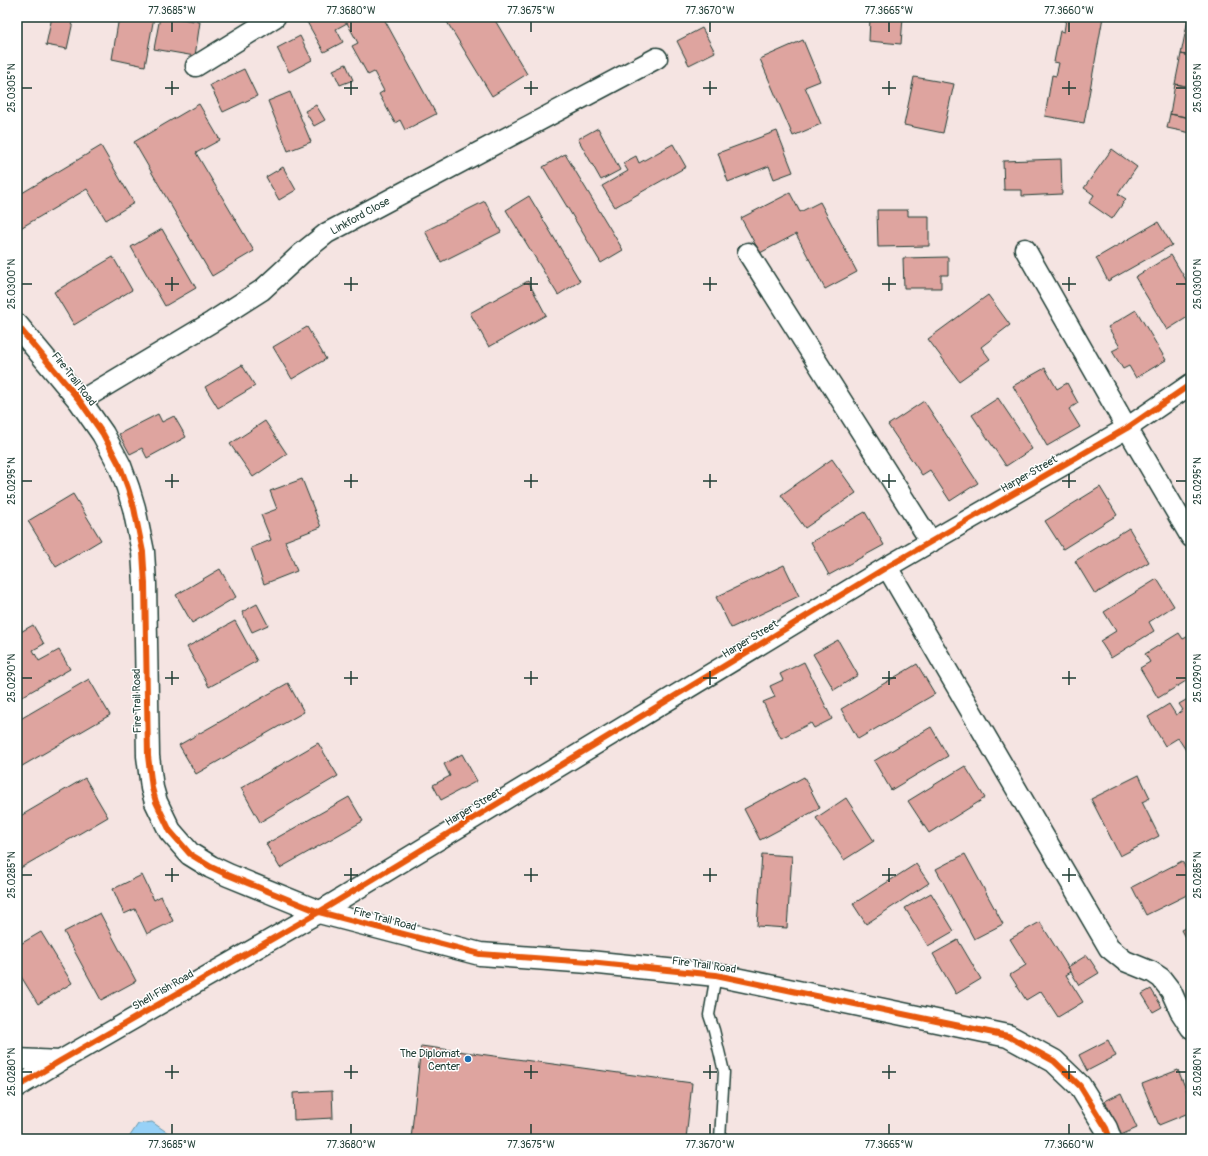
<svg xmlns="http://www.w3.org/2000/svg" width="1208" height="1156" font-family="Pangolin,sans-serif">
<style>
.water{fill:#97d1f7;stroke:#6796a9}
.building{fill:#dea49f;stroke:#1f3d34}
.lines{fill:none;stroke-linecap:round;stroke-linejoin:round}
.lane-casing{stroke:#1f3d34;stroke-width:13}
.street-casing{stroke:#1f3d34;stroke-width:23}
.secondary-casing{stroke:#1f3d34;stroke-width:25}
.lane{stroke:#fff;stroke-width:10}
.street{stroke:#fff;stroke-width:20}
.secondary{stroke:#fff;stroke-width:22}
.cycleway-casing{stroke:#fff;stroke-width:8}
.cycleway{stroke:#e8590c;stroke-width:6}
.ticks{fill:none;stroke:#1f3d34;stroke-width:1.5}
.poi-dot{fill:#1f6fb2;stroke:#fff;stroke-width:1.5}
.labels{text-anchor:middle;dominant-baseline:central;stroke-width:3;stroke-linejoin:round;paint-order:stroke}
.street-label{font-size:11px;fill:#1f3d34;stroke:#fff}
.poi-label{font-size:11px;fill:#1f3d34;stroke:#fff;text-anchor:end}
.neatline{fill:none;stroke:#1f3d34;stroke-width:1.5}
.ticks-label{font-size:10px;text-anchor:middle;fill:#1f3d34}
</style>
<rect width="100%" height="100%" fill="#f5e4e2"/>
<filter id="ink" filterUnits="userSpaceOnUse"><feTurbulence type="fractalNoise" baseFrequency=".025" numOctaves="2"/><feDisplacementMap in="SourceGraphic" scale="8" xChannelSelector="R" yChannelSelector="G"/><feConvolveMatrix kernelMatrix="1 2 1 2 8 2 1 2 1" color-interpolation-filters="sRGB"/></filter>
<g filter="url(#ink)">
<path class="water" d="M152 1122 168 1133 174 1139H128L138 1124Z"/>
<path class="building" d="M52 17H74L67 49 46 45Z
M119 17H154L145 66 112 59Z
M160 17H170L200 22 195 56 154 49Z
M316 17H383L436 114 405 130 400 120 395 123 379 94 384 91 374 72 368 75 352 46 358 43 347 23 336 29 343 42 324 52 307 22Z
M444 17H493L527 74 492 96Z
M870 17H903L901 44 869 41Z
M1062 17H1103L1084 123 1045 116 1052 75 1056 76 1059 63 1054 62 1060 31 1064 32 1066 19Z
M1188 17H1191V25L1187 24Z
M1187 24 1191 25V56L1181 54Z
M702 28 715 52 689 65 677 41Z
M300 36 312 60 289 72 277 48Z
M803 40 820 81 805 87 821 124 793 136 760 59Z
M1181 54 1191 56V87L1175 84Z
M346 64 353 80 340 85 333 70Z
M244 69 257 96 223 112 210 85Z
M914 77 954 84 943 133 904 125Z
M1175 84 1191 87V118L1170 114Z
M290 92 311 142 288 151 268 101Z
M199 104 220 140 196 153 254 251 212 276 134 142Z
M316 105 325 120 314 126 305 111Z
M1170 114 1191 118V133L1167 128Z
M598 128 620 170 601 180 578 139Z
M777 131 793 172 774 179 769 166 728 182 718 153Z
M673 144 686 167 615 207 602 186 628 171 623 163 636 156 639 163Z
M101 146 134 203 106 220 87 189 17 230V196Z
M1112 149 1137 167 1118 194 1126 199 1112 219 1089 203 1094 195 1084 188Z
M565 154 623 250 601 263 543 167Z
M1061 159 1062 194 1022 196V190H1004L1003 161Z
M283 167 296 190 279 200 266 177Z
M790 193 800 212 820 202 857 272 825 289 796 234 760 253 741 218Z
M529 196 580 281 558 295 506 210Z
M485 201 501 232 441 262 425 231Z
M877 210H908V216H929V246L878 247Z
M1158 222 1172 245 1108 281 1096 258Z
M162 229 196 288 165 306 131 247Z
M1171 255 1191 288V315L1167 330 1135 277Z
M113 257 132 290 74 325 54 292Z
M948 257V275H941V288H904L903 258Z
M528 281 546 315 489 347 470 313Z
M988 295 1010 325 981 347 990 359 959 381 928 339Z
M1136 310 1166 360 1136 378 1129 366 1123 369 1112 351 1120 347 1108 327Z
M307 327 326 359 292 379 273 347Z
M242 365 255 386 218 408 205 387Z
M1045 368 1057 389 1067 383 1078 403 1069 409 1080 427 1047 446 1013 386Z
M998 398 1032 449 1006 466 972 415Z
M924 401 978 483 950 501 930 470 922 475 888 425Z
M158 414 162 422 174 416 186 437 147 458 142 448 130 454 119 434Z
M265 421 287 454 253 477 230 444Z
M832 459 856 493 805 528 781 495Z
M302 479 321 527 285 541 297 571 264 584 251 548 271 540 261 515 277 509 270 491Z
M1100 487 1117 515 1063 549 1045 521Z
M73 494 101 540 56 567 28 521Z
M865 512 884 545 829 575 811 542Z
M1129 528 1149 562 1095 594 1075 561Z
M784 565 799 596 731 628 716 597Z
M220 569 236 597 192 623 176 595Z
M1157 579 1174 606 1149 622 1154 631 1111 658 1100 641 1116 631 1104 612Z
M257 604 268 625 252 632 242 612Z
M235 621 257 661 209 687 187 647Z
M33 625 44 644 33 650 39 661 59 650 70 669 18 699 17 634Z
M1179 633 1183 639 1191 635V678L1158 698 1140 668 1150 662 1145 654Z
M838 640 858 675 834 690 813 654Z
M804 662 832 719 814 728 811 723 781 738 763 702 775 697 770 686 783 680 780 674Z
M917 664 935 694 858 739 841 709Z
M89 679 110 715 17 769V721Z
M288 683 304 712 196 774 179 745Z
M1191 697V750L1187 752 1178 738 1165 746 1148 717 1169 704 1176 715 1183 710 1179 704Z
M931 727 948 756 891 790 874 761Z
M318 743 338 776 260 822 241 788Z
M462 754 477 781 441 800 433 785 450 776 444 764Z
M965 766 985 798 929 833 908 801Z
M1139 775 1150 798 1142 802 1159 836 1120 856 1091 799Z
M804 777 820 808 760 840 744 809Z
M85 778 108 817 17 870V818Z
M349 797 363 821 280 868 266 844Z
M846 798 874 841 844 860 816 818Z
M762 854 792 856 787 928 757 926Z
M965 854 1003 924 974 939 936 869Z
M1182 861 1191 878V893L1146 915 1132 887Z
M916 864 929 883 866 924 853 904Z
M142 875 154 900 161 896 173 921 147 934 135 909 124 914 113 889Z
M931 893 954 931 928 946 905 908Z
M100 913 136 981 101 1000 64 932Z
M1040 922 1071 972 1066 975 1083 1002 1058 1017 1041 991 1026 1000 1010 975 1026 965 1010 939Z
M1191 925V949L1181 930Z
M41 932 72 983 38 1004 17 970V946Z
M958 940 981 979 956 994 933 954Z
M1087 955 1099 973 1079 985 1068 967Z
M1151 989 1162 1007 1153 1012 1142 994Z
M1108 1040 1116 1056 1087 1071 1079 1055Z
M421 1046 692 1083 686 1139H411Z
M1178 1070 1191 1101V1112L1159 1125 1142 1084Z
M332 1091 333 1118 294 1120 293 1093Z
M1121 1093 1137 1128 1121 1135 1105 1101Z"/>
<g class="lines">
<g class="lane-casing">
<path id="lane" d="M716 975 709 1015 714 1030 724 1072 720 1139"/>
</g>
<g class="street-casing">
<path id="street" d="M196 66 275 17
M1025 249 1127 428 1191 537
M748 253 931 542
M80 401 212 322 262 290 302 253 327 233 657 58
M887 567 1109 948 1125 961 1152 972 1161 978 1171 991 1180 1011 1191 1028
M17 1059 60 1061
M17 1087 60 1061 319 912 887 567 1127 428 1191 384"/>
</g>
<g class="secondary-casing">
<path id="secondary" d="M17 325 80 401 103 434 120 466 128 488 134 508 143 552 145 584 148 756 152 788 156 802 170 831 190 854 211 867 228 875 319 912 480 954 589 962 716 975 1008 1036 1054 1061 1080 1086 1106 1128 1110 1139"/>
</g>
<use href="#lane" class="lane"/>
<use href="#street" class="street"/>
<use href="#secondary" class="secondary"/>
<g class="cycleway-casing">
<path id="cycleway" d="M17 325 80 401 103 434 120 466 128 488 134 508 143 552 145 584 148 756 152 788 156 802 170 831 190 854 211 867 228 875 319 912 480 954 589 962 716 975 1008 1036 1054 1061 1080 1086 1106 1128 1110 1139
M17 1087 60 1061 319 912 887 567 1127 428 1191 384"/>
</g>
<use href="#cycleway" class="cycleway"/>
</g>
</g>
<path class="ticks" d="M172 22V32M351 22V32M531 22V32M710 22V32M889 22V32M1069 22V32M172 81V95M351 81V95M531 81V95M710 81V95M889 81V95M1069 81V95M22 88H32M165 88H179M344 88H358M524 88H538M703 88H717M882 88H896M1062 88H1076M1176 88H1186M172 277V291M351 277V291M531 277V291M710 277V291M889 277V291M1069 277V291M22 284H32M165 284H179M344 284H358M524 284H538M703 284H717M882 284H896M1062 284H1076M1176 284H1186M172 474V488M351 474V488M531 474V488M710 474V488M889 474V488M1069 474V488M22 481H32M165 481H179M344 481H358M524 481H538M703 481H717M882 481H896M1062 481H1076M1176 481H1186M172 671V685M351 671V685M531 671V685M710 671V685M889 671V685M1069 671V685M22 678H32M165 678H179M344 678H358M524 678H538M703 678H717M882 678H896M1062 678H1076M1176 678H1186M172 868V882M351 868V882M531 868V882M710 868V882M889 868V882M1069 868V882M22 875H32M165 875H179M344 875H358M524 875H538M703 875H717M882 875H896M1062 875H1076M1176 875H1186M172 1065V1079M351 1065V1079M531 1065V1079M710 1065V1079M889 1065V1079M1069 1065V1079M22 1072H32M165 1072H179M344 1072H358M524 1072H538M703 1072H717M882 1072H896M1062 1072H1076M1176 1072H1186M172 1124V1134M351 1124V1134M531 1124V1134M710 1124V1134M889 1124V1134M1069 1124V1134"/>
<circle class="poi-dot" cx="468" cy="1059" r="4"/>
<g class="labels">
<g class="street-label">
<text transform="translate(360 216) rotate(-29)">Linkford Close</text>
<text transform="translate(74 379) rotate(52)">Fire Trail Road</text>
<text transform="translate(1029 474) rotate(-30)">Harper Street</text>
<text transform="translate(750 639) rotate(-31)">Harper Street</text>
<text transform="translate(137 701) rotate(-91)">Fire Trail Road</text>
<text transform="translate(473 807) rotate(-31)">Harper Street</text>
<text transform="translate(385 919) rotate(15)">Fire Trail Road</text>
<text transform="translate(704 965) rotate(8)">Fire Trail Road</text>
<text transform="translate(163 990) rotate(-30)">Shell Fish Road</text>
</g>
<g class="poi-label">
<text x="460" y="1053">The Diplomat<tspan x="460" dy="13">Center</tspan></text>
</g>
</g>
<rect width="1208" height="1156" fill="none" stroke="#fff" stroke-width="44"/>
<rect x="22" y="22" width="1164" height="1112" class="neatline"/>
<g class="ticks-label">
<text x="172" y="14">77.3685°W</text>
<text x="351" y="14">77.3680°W</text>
<text x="531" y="14">77.3675°W</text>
<text x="710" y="14">77.3670°W</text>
<text x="889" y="14">77.3665°W</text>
<text x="1069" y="14">77.3660°W</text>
<text transform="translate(11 88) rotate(-90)" y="4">25.0305°N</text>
<text transform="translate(1197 88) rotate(-90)" y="4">25.0305°N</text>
<text transform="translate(11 284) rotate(-90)" y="4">25.0300°N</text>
<text transform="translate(1197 284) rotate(-90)" y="4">25.0300°N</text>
<text transform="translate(11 481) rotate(-90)" y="4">25.0295°N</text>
<text transform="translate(1197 481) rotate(-90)" y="4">25.0295°N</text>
<text transform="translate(11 678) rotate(-90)" y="4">25.0290°N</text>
<text transform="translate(1197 678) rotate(-90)" y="4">25.0290°N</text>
<text transform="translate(11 875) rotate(-90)" y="4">25.0285°N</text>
<text transform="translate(1197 875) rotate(-90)" y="4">25.0285°N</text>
<text transform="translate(11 1072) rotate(-90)" y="4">25.0280°N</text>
<text transform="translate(1197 1072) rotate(-90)" y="4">25.0280°N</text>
<text x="172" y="1148">77.3685°W</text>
<text x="351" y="1148">77.3680°W</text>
<text x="531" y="1148">77.3675°W</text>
<text x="710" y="1148">77.3670°W</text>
<text x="889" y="1148">77.3665°W</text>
<text x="1069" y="1148">77.3660°W</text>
</g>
</svg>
